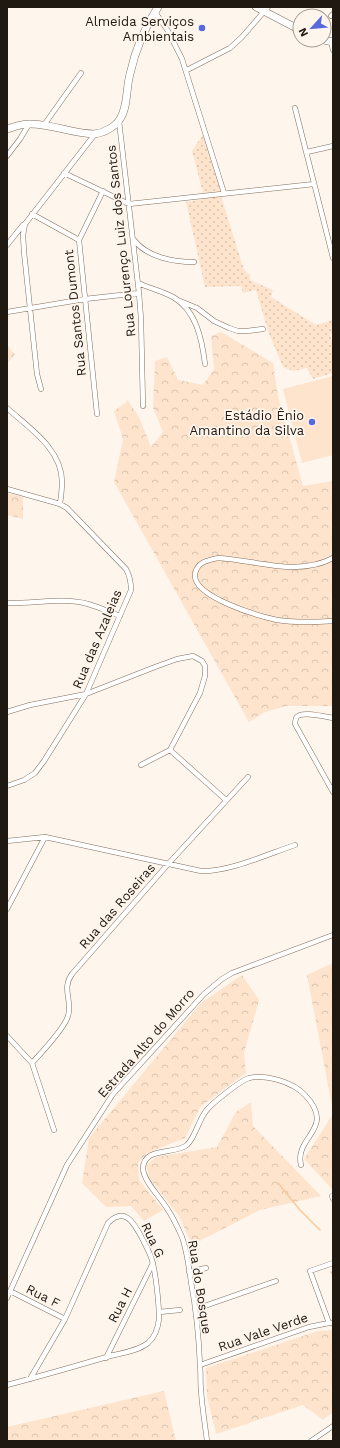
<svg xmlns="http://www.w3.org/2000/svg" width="340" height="1448" font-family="'Work Sans',sans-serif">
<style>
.green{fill:url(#green-dots)}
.forest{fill:url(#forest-crowns)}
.pitch{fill:#fee4cc}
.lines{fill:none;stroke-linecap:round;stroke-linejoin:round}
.stream{stroke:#fcc899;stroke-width:1.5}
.street-casing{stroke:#826e5d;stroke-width:5.5}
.primary-casing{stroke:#826e5d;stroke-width:8}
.street{stroke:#fff;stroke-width:4.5}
.primary{stroke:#fff;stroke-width:7}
.poi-dot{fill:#5868de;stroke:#fef5ed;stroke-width:1.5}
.labels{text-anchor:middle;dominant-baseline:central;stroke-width:3.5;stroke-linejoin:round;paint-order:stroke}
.poi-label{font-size:13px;fill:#201911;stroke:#fef5ed;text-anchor:end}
.street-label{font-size:13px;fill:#201911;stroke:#fef5ed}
</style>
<defs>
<pattern id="green-dots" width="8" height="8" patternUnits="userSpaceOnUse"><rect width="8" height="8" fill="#fee4cc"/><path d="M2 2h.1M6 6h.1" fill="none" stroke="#d9c3ae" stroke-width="1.8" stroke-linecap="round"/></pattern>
<pattern id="forest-crowns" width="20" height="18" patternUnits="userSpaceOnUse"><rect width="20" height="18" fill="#fee4cc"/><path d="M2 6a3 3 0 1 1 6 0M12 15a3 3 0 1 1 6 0" fill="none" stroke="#d9c3ae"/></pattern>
</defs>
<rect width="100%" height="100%" fill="#fef5ed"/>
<path class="green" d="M204 133 221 191 203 193 192 151Z
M221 196 244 270 250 275V280L273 290 271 297 316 325 333 320V333L330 334 333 346V373L313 379 307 368 293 371 283 367 268 331 256 290 243 293 241 286 205 287 186 202Z"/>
<path class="forest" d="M221 332 273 363 278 396 303 486 333 481V706H285L263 713 249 722 114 482 123 439 114 411 128 401 139 417 151 447 163 432 153 408 155 361 167 357 178 380 203 385 214 369 211 336Z
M7 345 15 355 7 363Z
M7 493 23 497V519L7 515Z
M333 963V1111L307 975Z
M242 975 259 1000 244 1053 246 1073 200 1107 185 1138 147 1153 138 1163 139 1180 163 1210 144 1221 131 1206 106 1207 82 1183 89 1138 201 1003Z
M251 1102 253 1126 321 1196 260 1210 192 1245 179 1216 150 1179 146 1166 156 1157 217 1147 236 1112Z
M333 1114V1190L304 1159Z
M333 1330V1412L323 1420 303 1405 216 1434 207 1396 206 1368 318 1331Z
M164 1391 176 1441H7V1427Z"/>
<path class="pitch" d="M333 376V455L302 463 283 389Z"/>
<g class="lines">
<path class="stream" d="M278 1183 300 1210 320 1230
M331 1272 333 1274"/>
<g class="street-casing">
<path id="street" d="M155 12 168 31 182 59 224 193
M331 16 333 14
M331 41 333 50
M187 70 230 48 242 37 268 7
M295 108 333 258
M119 121 139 293 141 319 143 406
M44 125 81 73
M307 152 333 146
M7 156 20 139 29 124
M64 173 129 204 314 184
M32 214 79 240
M134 240C147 257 173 262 194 262
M7 245 23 225
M138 283C149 288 162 291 173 297 196 310 202 339 205 364
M180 301 197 308 214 321 229 328 238 331H247L263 329
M7 312 85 299 139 293
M41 389 37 374 24 252 23 235 25 224 95 134
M7 408C29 428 62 449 62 482 62 489 61 497 60 504
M97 414 79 240 103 191
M7 489 60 504 67 508 126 569C130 576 131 582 131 590L86 694 44 761 35 773 24 780 7 786
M333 558C297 577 256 560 218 558 208 560 197 562 195 574 192 597 259 616 277 620 295 623 315 622 333 621
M7 603C33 604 62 597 88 604 99 607 109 612 120 616
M7 712 30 705 86 694 155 667 177 659 193 656 202 661 205 666V676L200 693 170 750 226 800
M333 718C326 717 300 710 296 718 296 718 295 723 295 724L333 792
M141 765 170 750
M7 841 45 837 201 871C229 872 268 854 295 845
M7 909 45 837
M7 1036 32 1063 54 1130
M32 1063C41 1053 65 1028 68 1016 73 1001 61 989 72 974L169 863 248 777
M332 1196 333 1199
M189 1272 206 1268
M10 1291 65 1319
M7 1298 67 1165 113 1094 204 994 222 979 232 973 333 935
M196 1309 276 1281
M159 1312 180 1310
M329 1323 310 1271 333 1263
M106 1358 153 1263
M200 1365 309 1327 329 1323H333
M7 1385C41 1376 76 1366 110 1356 122 1353 138 1351 148 1343 155 1337 158 1328 159 1319 159 1303 156 1275 152 1260 150 1253 146 1246 143 1240 135 1225 126 1205 108 1223L65 1319 30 1379
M207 1441C205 1424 202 1407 201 1390 200 1382 201 1374 200 1366 199 1338 196 1309 191 1282 189 1267 187 1251 182 1237 178 1228 174 1219 168 1210 162 1199 144 1182 143 1169 143 1146 175 1155 187 1145 196 1136 198 1121 206 1111 212 1103 240 1081 249 1078 266 1074 293 1082 305 1095 337 1129 294 1136 301 1165
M311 1441 333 1426"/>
</g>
<g class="primary-casing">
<path id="primary" d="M256 7 300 30
M324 40 333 42
M7 129C14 127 21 124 28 124 50 123 72 134 94 134 104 133 115 127 120 119 128 107 126 88 130 74 135 51 145 27 158 7"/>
</g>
<use href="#street" class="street"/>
<use href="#primary" class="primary"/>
</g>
<g class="poi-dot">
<circle cx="202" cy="28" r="4"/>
<circle cx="312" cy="422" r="4"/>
</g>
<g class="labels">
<g class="poi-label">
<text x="194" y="21">Almeida Serviços<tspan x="194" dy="15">Ambientais</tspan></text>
<text x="304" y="415">Estádio Ênio<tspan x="304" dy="15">Amantino da Silva</tspan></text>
</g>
<g class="street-label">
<text transform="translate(121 241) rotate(-96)">Rua Lourenço Luiz dos Santos</text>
<text transform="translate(75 313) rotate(-96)">Rua Santos Dumont</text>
<text transform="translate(97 639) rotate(-67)">Rua das Azaleias</text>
<text transform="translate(117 906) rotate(-49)">Rua das Roseiras</text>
<text transform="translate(146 1043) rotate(-49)">Estrada Alto do Morro</text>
<text transform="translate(153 1240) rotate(65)">Rua G</text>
<text transform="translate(200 1287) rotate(81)">Rua do Bosque</text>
<text transform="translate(43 1296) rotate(27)">Rua F</text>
<text transform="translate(120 1305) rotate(-63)">Rua H</text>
<text transform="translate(263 1332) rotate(-19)">Rua Vale Verde</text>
</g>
</g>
<rect width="340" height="1448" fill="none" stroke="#201911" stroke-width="16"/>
<g transform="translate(312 28) rotate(243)"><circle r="19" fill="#fef5ed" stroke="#a59d95"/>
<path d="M0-3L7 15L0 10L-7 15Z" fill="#5868de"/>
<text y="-6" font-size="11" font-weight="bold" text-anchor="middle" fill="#201911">N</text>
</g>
</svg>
